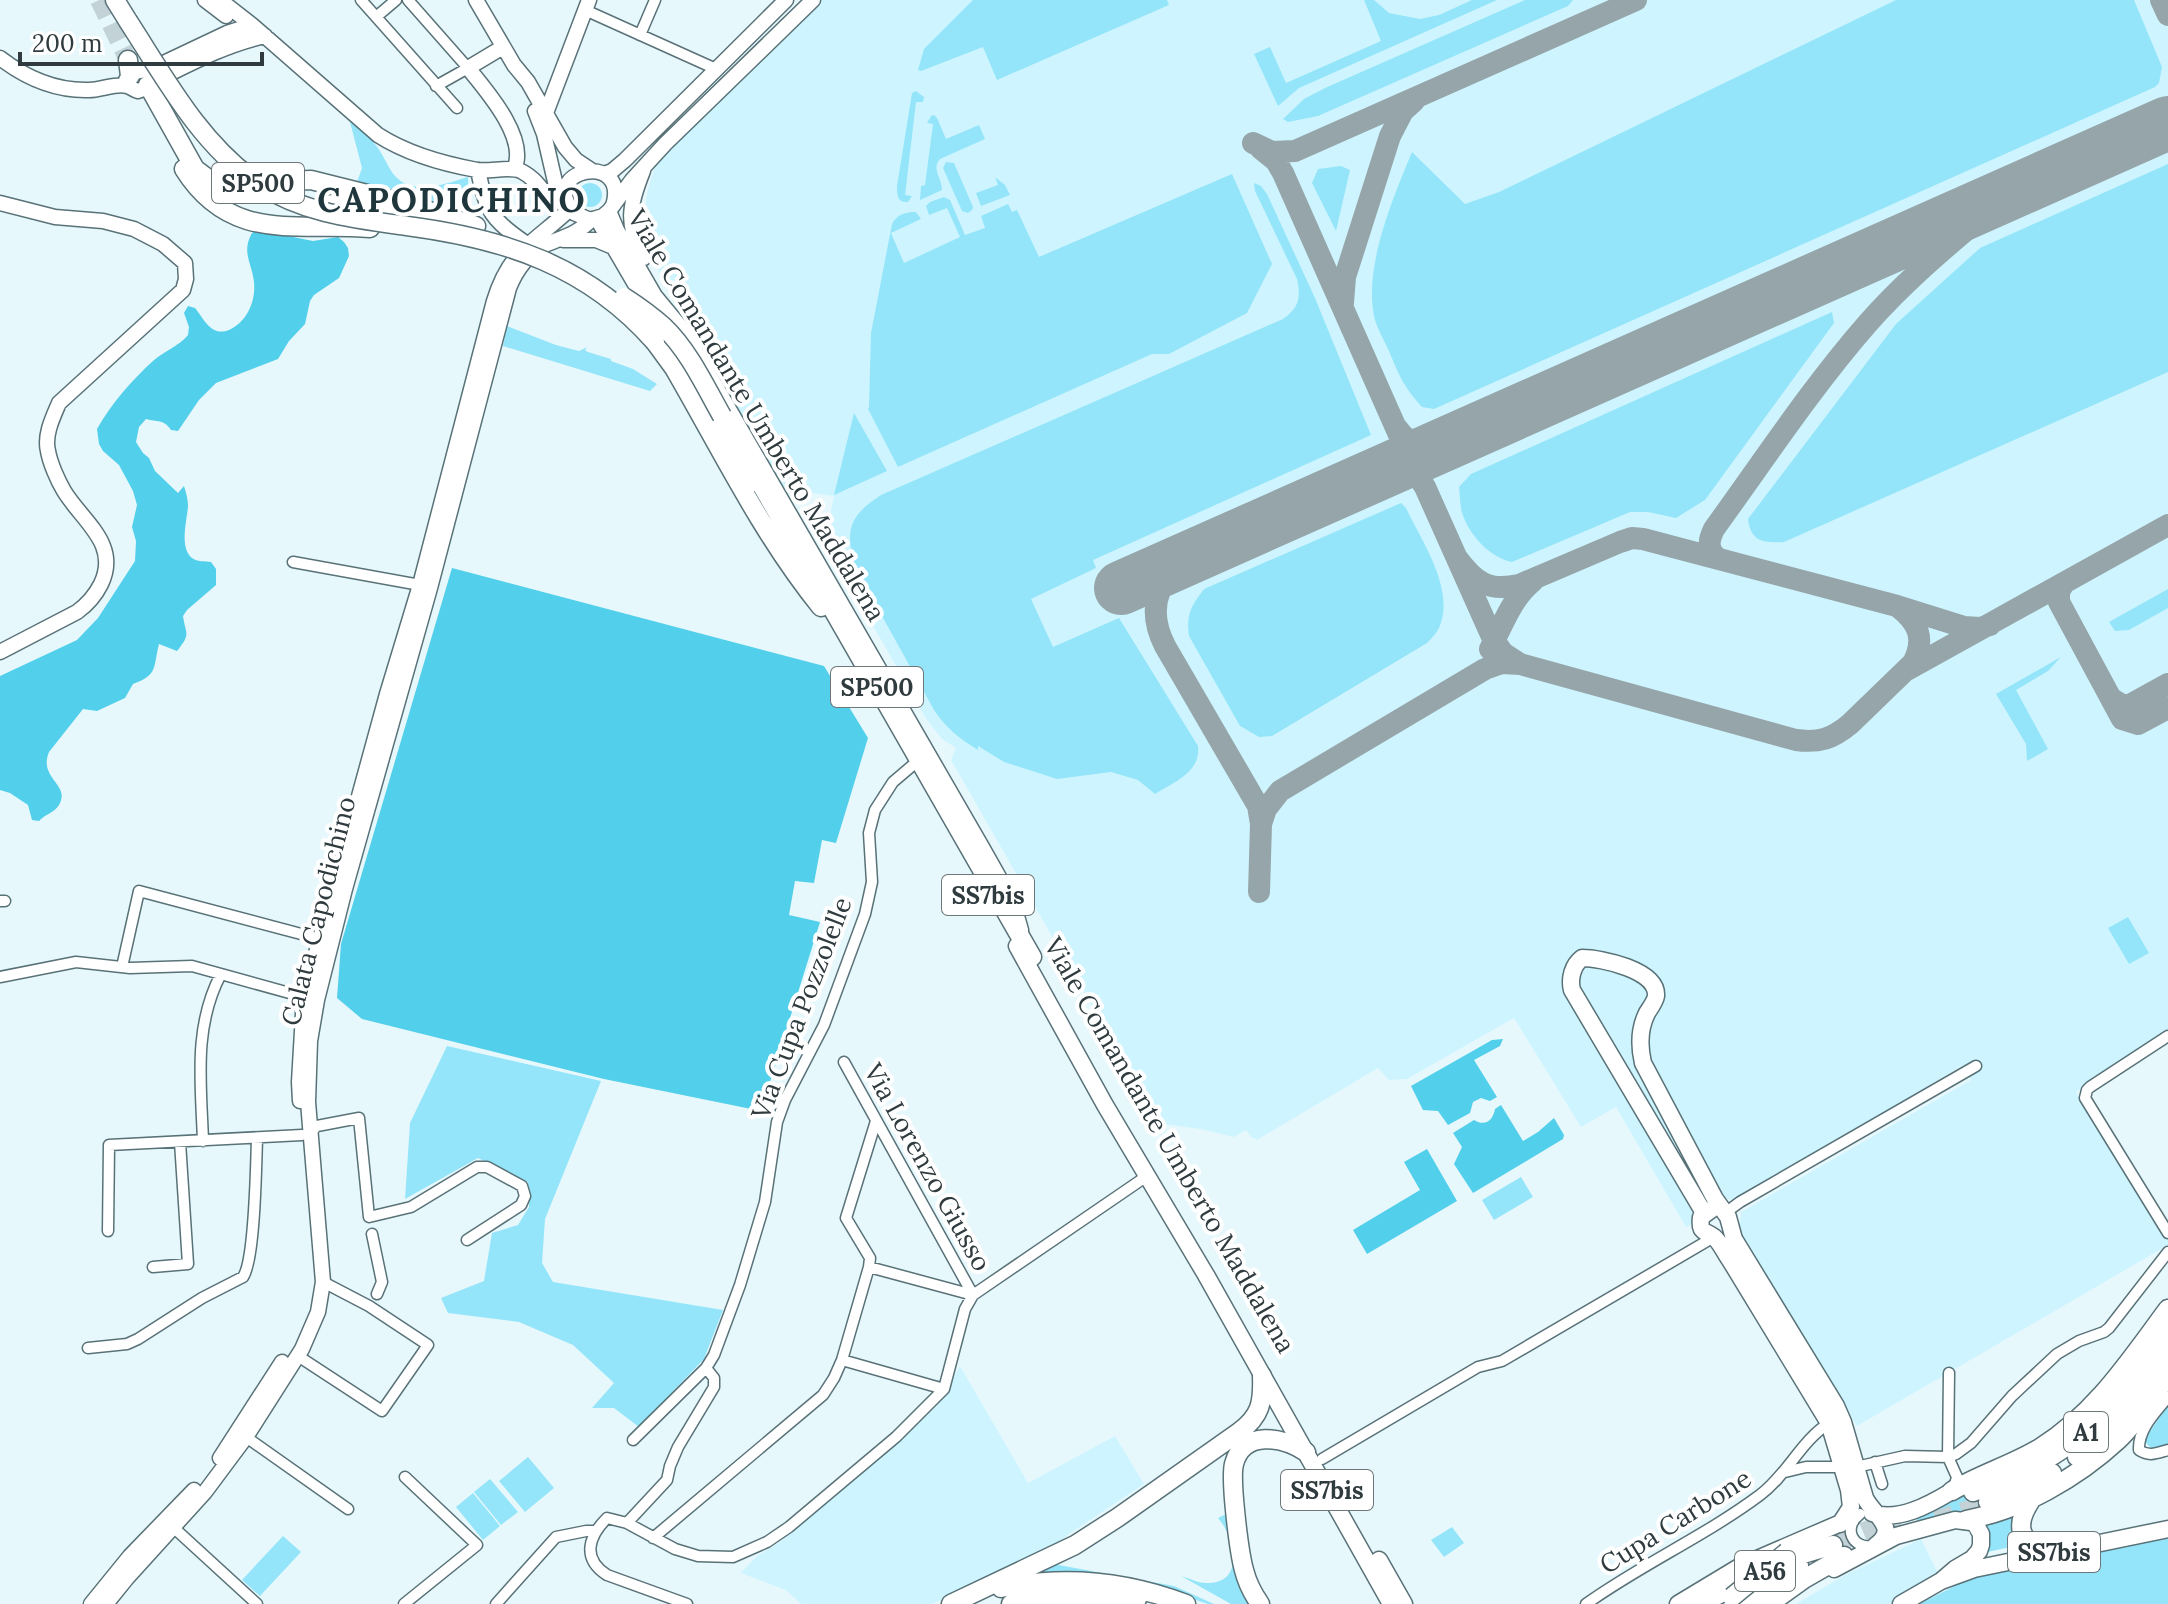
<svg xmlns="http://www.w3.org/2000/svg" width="2168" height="1604" font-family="Lora,serif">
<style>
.built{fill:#cef5ff}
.green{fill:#94e5f9}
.forest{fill:#52cfea}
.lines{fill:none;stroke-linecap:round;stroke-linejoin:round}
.taxiway{stroke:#96a5a9;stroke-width:22}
.runway{stroke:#96a5a9;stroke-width:54}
.highway-tunnel{stroke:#c2d2d7;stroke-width:18;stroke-dasharray:18 9;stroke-linecap:butt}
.street-casing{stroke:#587278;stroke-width:13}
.secondary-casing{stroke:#587278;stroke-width:17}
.primary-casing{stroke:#587278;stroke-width:19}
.highway-casing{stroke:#587278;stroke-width:21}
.street{stroke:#fff;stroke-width:10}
.secondary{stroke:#fff;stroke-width:14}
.primary{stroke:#fff;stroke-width:16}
.highway{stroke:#fff;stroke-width:18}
.highway-bridge-casing{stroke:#587278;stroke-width:21;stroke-linecap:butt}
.highway-bridge{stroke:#fff;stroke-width:18}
.labels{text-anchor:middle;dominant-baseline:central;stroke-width:8;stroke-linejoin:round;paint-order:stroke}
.shield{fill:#fff;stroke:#6d7678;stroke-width:2}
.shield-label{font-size:24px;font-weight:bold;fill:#2f3b3e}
.street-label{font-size:26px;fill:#2f3b3e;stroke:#fff}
.district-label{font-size:34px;font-weight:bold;letter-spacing:2px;fill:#1e363c;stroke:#fff}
</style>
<rect width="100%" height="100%" fill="#e7f8fd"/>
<path class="built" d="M819 0H2168V1033L2076 1092 2168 1240V1245L1857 1426 1739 1233 1741 1212 1971 1080 1963 1065 1767 1182 1734 1200 1718 1197 1706 1201 1698 1208 1694 1223 1686 1227 1616 1107 1581 1127 1514 1018 1407 1079 1389 1080 1378 1068 1257 1140 1251 1137 1246 1130 1234 1137 1201 1129 1163 1124 1156 1118 951 760 956 748 942 739 927 720 837 563 829 546 827 532 834 496 781 489 736 412 720 377 640 239 648 189 655 167 666 152Z
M960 1366 1028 1483 1115 1436 1144 1484 1066 1536 1054 1549 932 1604H801L786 1590 741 1573 757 1556 780 1542 937 1406Z
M1921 1539 1938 1573 1889 1604H1796L1845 1575Z"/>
<path class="green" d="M973 0H1167L1169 5 997 80 983 47 921 71 918 70 924 49Z
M1364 0H1374L1389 13 1420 19 1439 15 1472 0H1497L1299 88 1278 106 1254 54 1270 47 1286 83 1381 41Z
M1525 0H1573L1568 6 1318 116 1288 122 1283 119 1304 99 1325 88Z
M1896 0H2134L2162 67 2159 83 2155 87 1434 409 1422 407C1403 386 1399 375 1388 349 1384 340 1378 330 1375 320 1362 270 1393 198 1412 152L1465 204 1499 192Z
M916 91 924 97 923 102H916L905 195 912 196 908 202C897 203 897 195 897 186L912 93Z
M934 115 937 118 946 139 979 125 985 139 940 159C931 169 942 178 942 190L920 200 921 186 925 185 933 124 927 123 931 116Z
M350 122C358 129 368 135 374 143 383 153 388 168 395 176 413 196 446 184 468 177L469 201 477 209 466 216 356 185 362 168Z
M946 162 954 163 973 207 972 210 968 213 962 211 943 168Z
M2168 164V372L1784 542C1763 543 1751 542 1748 519L1896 324 1980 248Z
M1341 166 1350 170 1336 231 1312 183 1318 169Z
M1232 174 1272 264 1247 313 1169 354H1152L898 467 868 409 869 407 871 333 892 224C897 214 906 212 916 212L921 219 891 233 904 263 960 237 947 208 929 215 926 206 930 202 944 197 950 200 965 235 985 228 981 216 1008 204 1012 212 1017 210 1039 257Z
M995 177 1005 185 1010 195 981 206 976 193 998 185Z
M1254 183 1261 186 1267 194 1315 298 1371 435 1093 560 1096 568 1031 599 1053 647 1119 618 1198 746C1201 772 1174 782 1155 794L1138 780 1111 772 1057 779 1004 762 978 746V750C960 739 946 728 934 710L856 569C845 532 847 517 881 495L1283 319C1299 308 1301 298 1297 279L1255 191Z
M578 195a12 12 0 1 1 24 0a12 12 0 1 1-24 0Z
M1832 312 1834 323 1705 500 1676 518 1648 512H1630L1512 562C1489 557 1470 536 1462 513 1460 506 1460 496 1459 487L1471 474Z
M507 326 556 345 579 351 587 347 585 350 588 352 611 359V361L633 369 657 384 650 391 503 346Z
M854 413 887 471 834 495Z
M1401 503 1406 508C1422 542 1456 590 1439 628 1436 634 1431 639 1427 643L1272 736 1259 737 1240 726 1189 636C1186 614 1191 606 1204 589Z
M2168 589V608L2129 630 2115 631 2109 622Z
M2061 657 2048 671 2016 690 2048 749 2027 761 2026 744 1996 694Z
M2128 917 2149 953 2129 964 2108 928Z
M447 1046 601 1081 545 1219 542 1263 553 1282 723 1310 704 1359 639 1427 614 1408H592L614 1383 573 1345 519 1322 448 1313 441 1298 484 1281 492 1233 518 1225 529 1207 528 1182 478 1158 405 1199 410 1123Z
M1521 1177 1533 1197 1494 1220 1482 1200Z
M2168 1405V1445L2151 1448 2145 1442 2146 1437Z
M528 1457 554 1488 525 1512 499 1481Z
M490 1479 518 1512 501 1525 474 1492Z
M1972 1491 1974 1502 1981 1510 1918 1522 1916 1517Z
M473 1493 500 1526 483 1540 456 1507Z
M2017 1511 2024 1544 1983 1553 1980 1523Z
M1228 1513 1254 1604H1231L1181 1576C1189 1578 1197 1583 1206 1583 1246 1584 1235 1537 1218 1518Z
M1452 1527 1464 1543 1444 1557 1431 1540Z
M283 1536 301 1552 260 1596 242 1580Z
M2168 1537V1604H1919L1969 1579Z
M1053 1564 1174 1586 1214 1604H1208L1184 1596 1026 1578Z"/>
<path class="forest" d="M259 230 313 241 338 237 344 242 348 248 349 256 339 278 314 295 310 301 305 324 289 341 278 359 216 383 199 400 178 431 171 430C164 419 157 422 146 419L139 427 136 442 143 453 149 458 155 471 178 493 184 486C186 493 188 499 188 506 187 521 179 548 192 558 197 562 205 561 211 562L216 569V585L187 610 183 616C186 636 191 633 177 651L159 644C153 668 158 675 133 684L125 698 97 711 83 709 49 752C38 779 71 784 59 805 54 813 45 814 39 821L32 820 28 805 10 793 0 790V676L77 640 98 618 135 561 136 541 132 527 137 505 133 491 119 465 103 451 99 444 97 429C111 404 132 380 153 361 164 351 178 347 188 335L189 327 184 313 188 306 195 308C204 319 211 337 229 330 247 322 256 301 254 282 252 263 241 252 252 233Z
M452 568 824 666 868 738 836 843 822 840 814 883 795 881 789 915 820 922 761 1111 604 1079 362 1019 337 998 341 944Z
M1503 1039 1500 1046 1474 1060 1497 1097 1490 1101 1481 1098 1473 1102 1470 1113 1448 1125 1438 1111 1423 1110 1411 1086 1492 1040Z
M1501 1105 1523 1141 1538 1132 1554 1118 1564 1135 1563 1139 1473 1193 1454 1164 1462 1147 1453 1133 1474 1120C1486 1127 1493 1120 1495 1109Z
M1427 1149 1457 1201 1367 1254 1353 1230 1420 1190 1404 1162Z"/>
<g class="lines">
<path class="taxiway" d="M2161 0 2168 15
M1253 143 1272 152 1295 151 1636 0
M1261 149 1276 161 1283 173 1400 437C1405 455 1395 463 1381 473
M1343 303 1345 277 1390 136 1403 111 1414 101
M1396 427C1416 455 1433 447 1461 437
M1381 473C1403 465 1412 466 1425 487L1493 639 1503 653 1520 664
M1200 553C1160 574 1144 604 1165 646L1258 806 1261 824 1259 892
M1457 558C1475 582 1488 592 1519 585L1620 542 1632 538 1643 539 1897 606 1964 627 1980 628 1990 625
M1719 559C1707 551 1708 541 1714 529 1764 460 1812 387 1868 323 1910 275 1960 236 2008 194
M2064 583 2059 592V602L2122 719 2138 724 2168 708
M1490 649C1503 625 1511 599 1533 581
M1907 670 2168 525
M2112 699 2122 705H2130L2168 684
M1261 824 1266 809 1280 791 1485 669 1502 663 1520 664 1796 740C1819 743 1832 739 1850 724L1913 663C1926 638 1918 622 1897 606"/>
<path class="runway" d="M1121 588 2168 123"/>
<path class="highway-tunnel" d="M99 0 128 60
M1936 1520 1978 1506
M1838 1542 1898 1517"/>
<g class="street-casing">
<path id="street" d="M361 0 457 108
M408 0 468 68 436 86
M585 10 716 69
M376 17 396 0
M640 35 655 0
M293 562 420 585
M0 901H5
M122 967 139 891 320 939
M0 977 76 962 130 968 192 966 304 997
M2168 1036 2090 1087 2087 1090 2085 1098 2168 1233
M844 1062 973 1295
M311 1132 317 1126 359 1118 369 1217 411 1207 477 1167H487L522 1186 525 1196 521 1205 467 1240
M203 1141C201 1083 193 1027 221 974
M1725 1213 1740 1202 1976 1066
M108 1231 109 1145 302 1135
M372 1234 382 1282 377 1294
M153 1267 188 1264 180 1142
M869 1267 973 1295
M88 1348 127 1344 138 1339 202 1298 243 1277C255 1260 256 1165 257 1139
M298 1356 382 1411 428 1345 369 1306 323 1282
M842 1360 944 1389
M1949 1373 1948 1457 1957 1477 1954 1488
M2168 1397C2155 1413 2138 1429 2139 1450 2149 1457 2157 1453 2168 1450
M246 1437 348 1509
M633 1440 706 1368 714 1355 740 1285 765 1202 777 1122 785 1100 824 1025 865 914 872 882 869 833 875 810 893 782 913 765
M1322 1459 1478 1367 1502 1361 1714 1237
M1875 1462 1882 1484
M1856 1467 1905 1456 1948 1457 1956 1454 1971 1443 2012 1396 2057 1354 2079 1341 2104 1332 2109 1328 2168 1252
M1785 1472 1806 1467H1844
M1860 1514C1842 1527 1852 1550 1874 1546
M627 1523 667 1480 670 1466 678 1447 714 1387V1378L706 1368
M173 1527 257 1604
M653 1538 823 1395 834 1378 842 1360 869 1267 870 1258 846 1218 876 1121
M404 1604 477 1545 405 1477
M496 1604 556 1537 586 1531H594
M687 1604 607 1575C581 1558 589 1536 607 1518L627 1523 675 1549 698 1556 733 1557 767 1542 789 1527 896 1437 944 1389 965 1309 973 1295 1147 1176
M1586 1604C1642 1564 1705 1536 1760 1495 1787 1475 1801 1441 1829 1423"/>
</g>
<g class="secondary-casing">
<path id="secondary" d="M205 0 226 16
M220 0 252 25 378 135C406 153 444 164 477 170 491 172 508 166 521 171 533 177 540 186 547 197
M476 0 514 65 528 82 565 147 576 160 591 170
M503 47 468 68C486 90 529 139 514 169
M0 58C26 78 56 91 89 90 101 90 116 83 127 86 131 87 134 90 138 91 146 89 151 82 159 79 193 62 228 44 265 36
M126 80 134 72 151 69 227 33 252 25
M535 111 544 134 556 186 567 203
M546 113 589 0
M478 170C486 211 492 221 527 244
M643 171C629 206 625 224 644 258
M604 174 612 171 625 160 786 0
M0 203 55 217 103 221 134 229 163 244 185 263 186 279 183 290 59 403C53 417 44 435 48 451 50 463 58 481 64 491 83 522 120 544 101 584 95 596 88 604 77 612L0 652
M613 206C630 150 536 169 574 213L590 220 603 216 609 211 632 180 665 144 813 0
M609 211 617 230 655 296 684 331 982 847 1013 902 1021 930
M597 219 653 315
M563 240H596L613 247
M700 395 751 485
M300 1101 299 1082 304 997 387 694 420 585 494 301C510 249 534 243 570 209
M220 1458 282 1362
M91 1604 130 1556 194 1490
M106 1604 127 1578 205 1492 246 1437 302 1349 318 1312 323 1282 308 1102 310 1041 317 1000 345 889 430 588 509 288C516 270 529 252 547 244 564 237 579 233 592 219"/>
</g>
<g class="primary-casing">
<path id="primary" d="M1017 946 1105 1105 1206 1275 1391 1604
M1712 1209 1701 1217C1699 1233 1704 1230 1714 1237 1720 1242 1725 1253 1730 1260L1829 1423 1849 1490 1851 1507 1840 1524
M1704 1213 1572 990C1569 978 1573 965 1582 958 1601 958 1658 970 1656 996 1655 1002 1650 1008 1647 1013 1639 1029 1639 1046 1643 1063L1715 1199 1728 1217 1734 1239 1836 1406 1843 1422 1865 1498C1874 1516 1900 1528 1875 1546
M1872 1513C1898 1522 1929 1505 1952 1491
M1379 1560 1404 1604
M1834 1569 1896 1536 1955 1520 1971 1522 1976 1525 1981 1534V1545L1979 1551 1972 1559 1955 1569 1941 1581
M1678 1604 1741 1566 1850 1519
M1901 1604 1941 1581 1974 1569 2168 1529"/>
</g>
<g class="highway-casing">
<path id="highway" d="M115 0 128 21
M128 60 130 76
M148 85 195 169 219 187 229 190 249 191 288 181 311 180 407 204 476 226
M184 169C231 244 297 222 370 228
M332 204 368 211 422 218
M655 342 674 368C721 449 762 534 821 607
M722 416 1032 957
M2077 1457C2115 1431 2141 1391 2168 1355
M1952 1491C1980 1474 2012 1465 2040 1448 2096 1413 2130 1360 2168 1309
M1973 1492C2018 1476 2060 1456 2095 1424 2123 1398 2145 1363 2168 1333
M2031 1500C2014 1526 2019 1539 2045 1554
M1988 1502 2033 1484 2052 1473
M1966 1520C2021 1510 2077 1478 2118 1440 2138 1421 2152 1397 2168 1376
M1772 1568 1806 1553 1833 1545
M1001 1588C1064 1575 1126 1581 1186 1604
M951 1604 1075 1545 1117 1518 1239 1432C1261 1416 1263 1402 1262 1376
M1011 1604C1053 1596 1095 1594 1137 1599
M1260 1604C1253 1594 1247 1582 1244 1570 1239 1552 1230 1480 1234 1464 1243 1429 1283 1437 1306 1452
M1700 1604 1749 1579
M1747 1604 1779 1579 1799 1565
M1769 1604 1804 1579 1844 1556"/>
</g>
<use href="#street" class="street"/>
<use href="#secondary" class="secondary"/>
<use href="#primary" class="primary"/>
<use href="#highway" class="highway"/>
<g class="highway-bridge-casing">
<path id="highway-bridge" d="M128 21C165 78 199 142 256 182 301 213 355 219 407 226 506 239 588 266 655 342
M624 297C638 306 652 316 664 327 689 351 705 386 722 416
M1732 1597 1787 1552"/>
</g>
<use href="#highway-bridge" class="highway-bridge"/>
</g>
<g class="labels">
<g class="shield">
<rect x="212" y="163" width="92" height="40" rx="6"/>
<rect x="831" y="667" width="92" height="40" rx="6"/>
<rect x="942" y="875" width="92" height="40" rx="6"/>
<rect x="2064" y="1412" width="44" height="40" rx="6"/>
<rect x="1281" y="1470" width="92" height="40" rx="6"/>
<rect x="2008" y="1532" width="92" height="40" rx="6"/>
<rect x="1735" y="1551" width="60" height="40" rx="6"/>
</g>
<g class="shield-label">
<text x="258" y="183">SP500</text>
<text x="877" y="687">SP500</text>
<text x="988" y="895">SS7bis</text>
<text x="2086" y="1432">A1</text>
<text x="1327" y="1490">SS7bis</text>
<text x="2054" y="1552">SS7bis</text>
<text x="1765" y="1571">A56</text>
</g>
<g class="street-label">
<text transform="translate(757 415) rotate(59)">Viale Comandante Umberto Maddalena</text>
<text transform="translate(318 911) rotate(-76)">Calata Capodichino</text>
<text transform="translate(801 1008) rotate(-69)">Via Cupa Pozzolelle</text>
<text transform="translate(1170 1145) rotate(60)">Viale Comandante Umberto Maddalena</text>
<text transform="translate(928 1167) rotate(61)">Via Lorenzo Giusso</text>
<text transform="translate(1675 1521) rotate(-32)">Cupa Carbone</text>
</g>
<g class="district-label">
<text x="452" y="199">CAPODICHINO</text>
</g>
</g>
<path d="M20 52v12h242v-12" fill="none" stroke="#2f3b3e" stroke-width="4"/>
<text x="32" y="52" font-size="24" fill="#2f3b3e" stroke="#ffffff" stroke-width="6" paint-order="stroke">200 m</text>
</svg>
